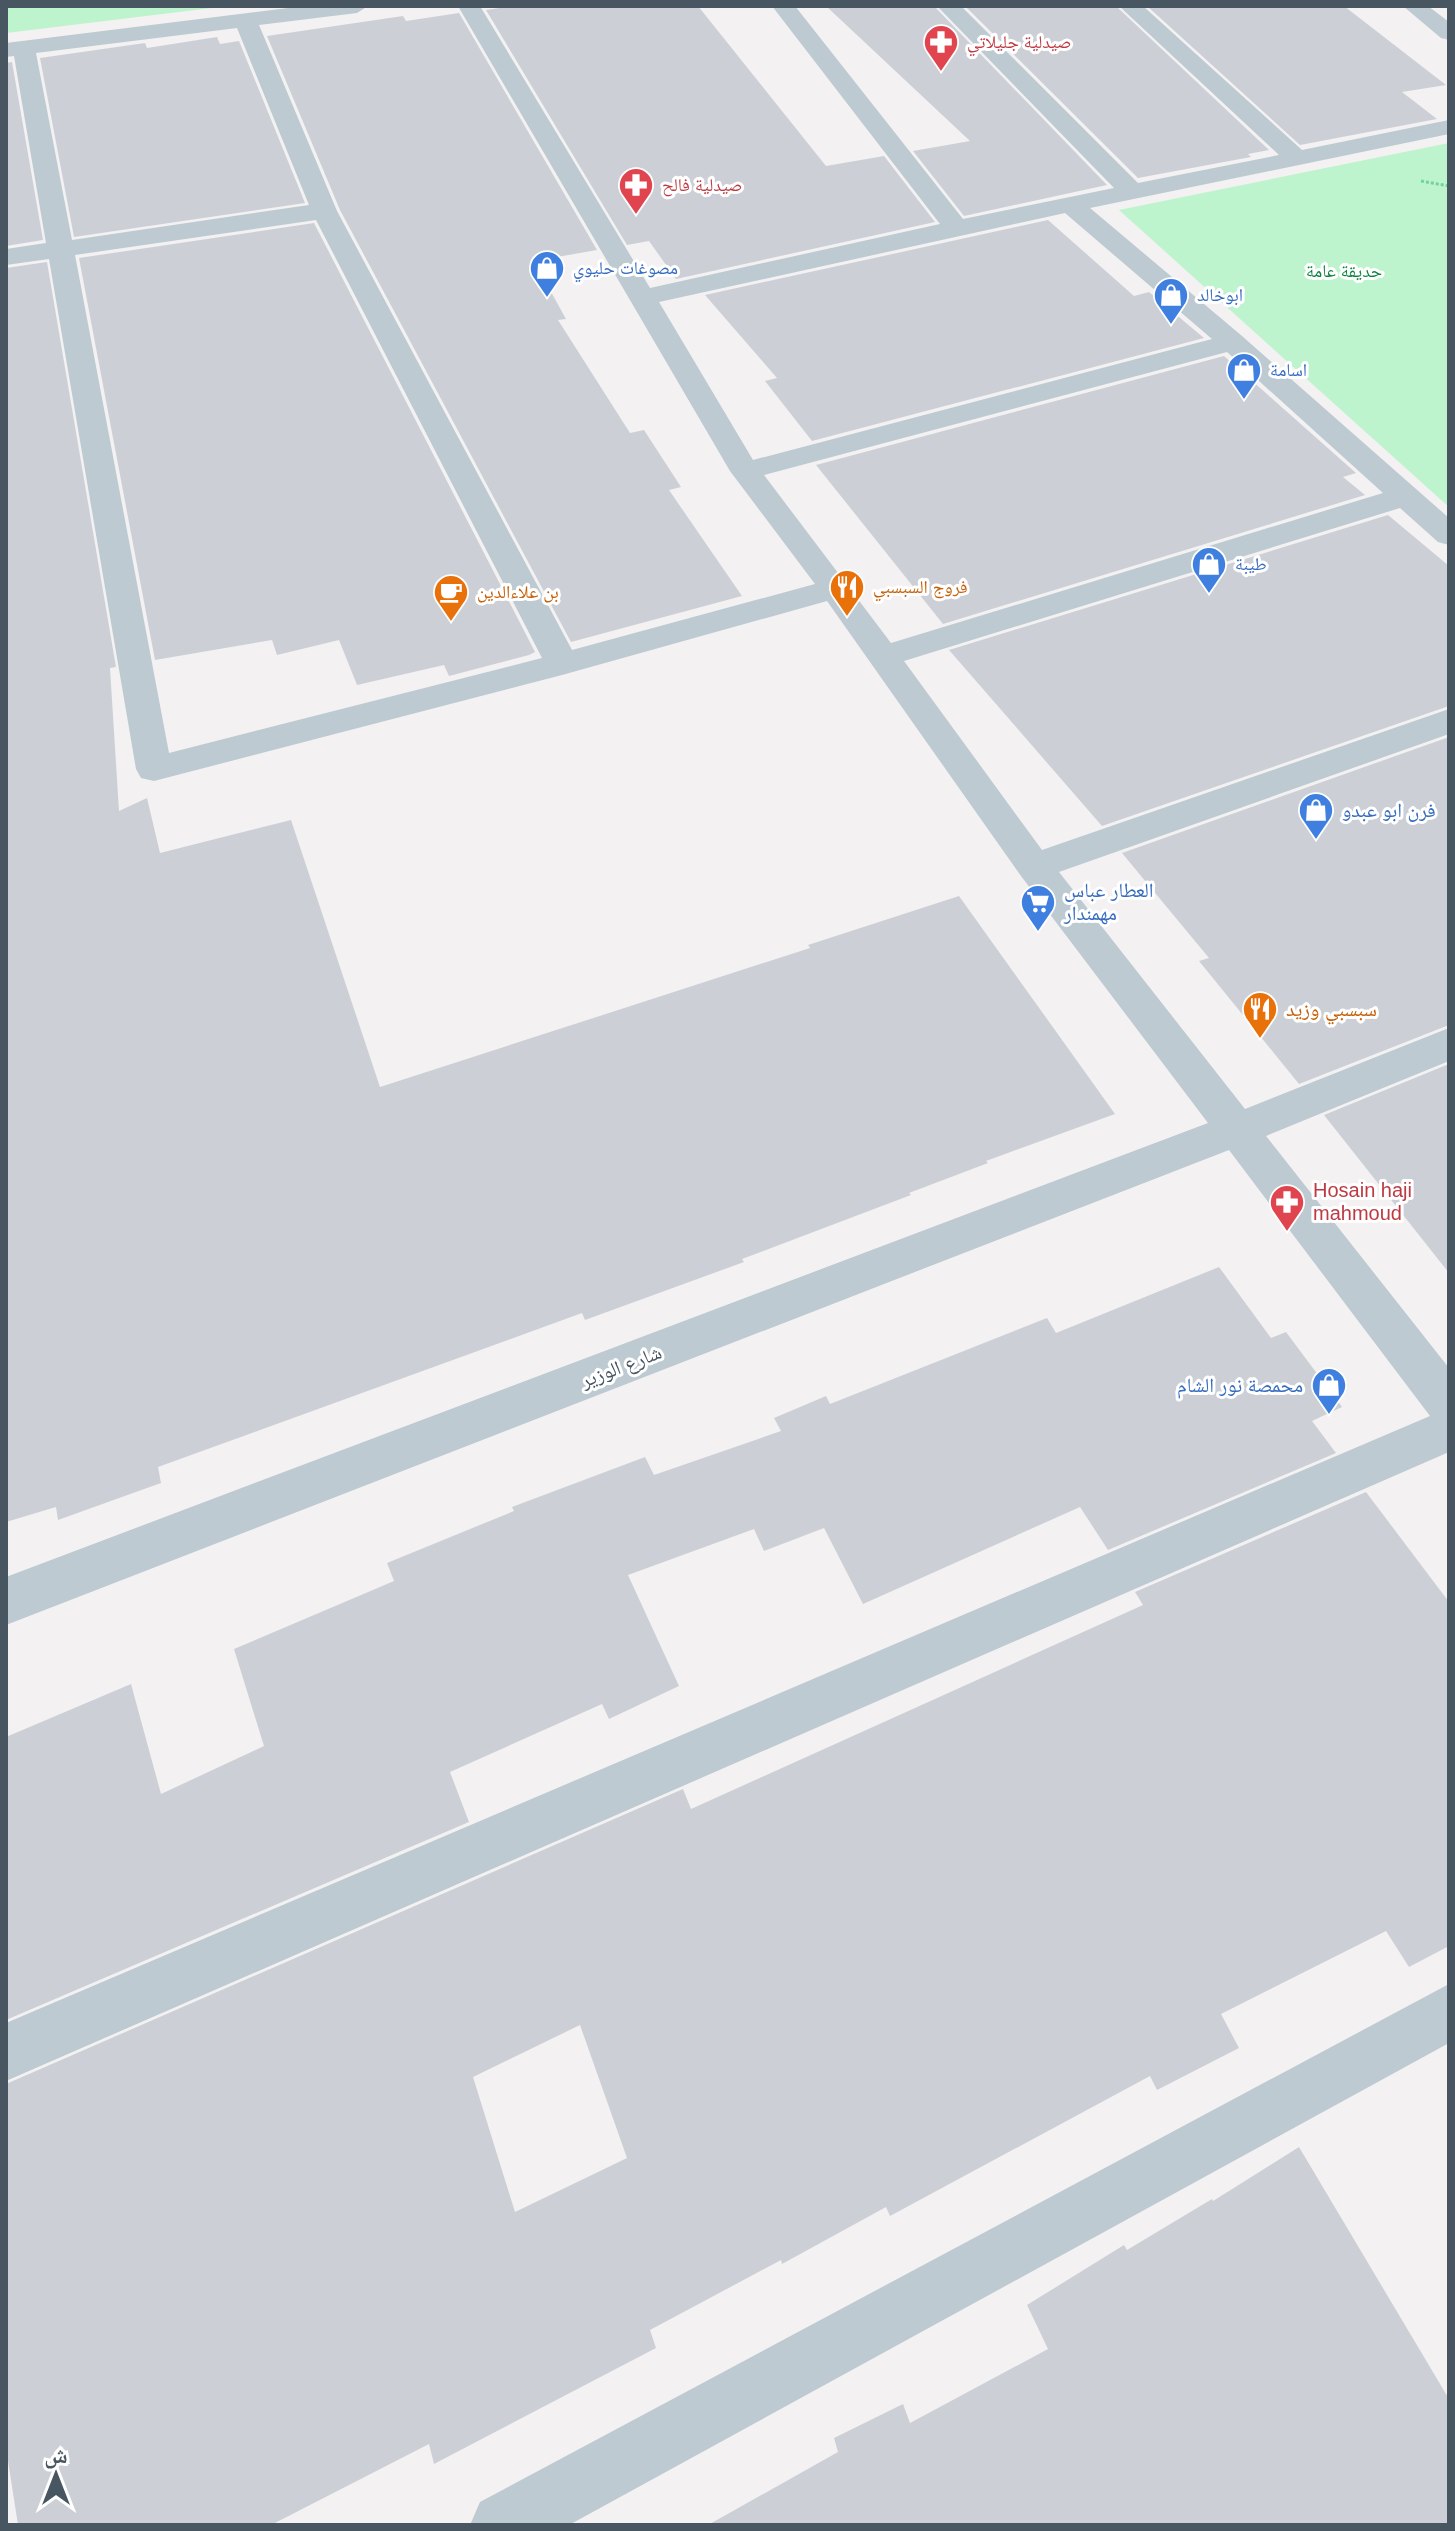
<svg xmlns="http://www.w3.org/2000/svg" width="1455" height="2531" font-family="Helvetica,'Noto Naskh Arabic',sans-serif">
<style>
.green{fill:#bdf3cd}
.building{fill:#ccd0d6;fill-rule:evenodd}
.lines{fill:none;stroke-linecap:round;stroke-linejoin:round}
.path{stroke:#71d59b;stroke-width:3;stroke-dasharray:3 2;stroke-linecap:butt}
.street{fill:#bdcad1;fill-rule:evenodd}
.labels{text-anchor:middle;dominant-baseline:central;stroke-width:6;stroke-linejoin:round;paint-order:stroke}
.far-health-label{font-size:18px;fill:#be3a42;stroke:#fff;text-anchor:start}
.far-shop-label{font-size:18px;fill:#366cbe;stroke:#fff;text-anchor:start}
.far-park-label{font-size:18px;fill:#0f8440;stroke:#fff}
.far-food-label{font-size:18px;fill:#c56008;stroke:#fff;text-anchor:start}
.shop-label{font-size:20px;fill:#366cbe;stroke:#fff;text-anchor:start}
.food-label{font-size:20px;fill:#c56008;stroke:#fff;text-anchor:start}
.health-label{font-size:20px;fill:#be3a42;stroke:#fff;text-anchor:start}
.street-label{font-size:20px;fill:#475660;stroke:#fff}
</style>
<rect width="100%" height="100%" fill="#f3f1f1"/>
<path class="green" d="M6 6H228L6 33Z
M1449 143V507L1119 210Z"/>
<path class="building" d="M513 6H698L826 166 884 156 935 222 676 279 649 241 627 245 486 10Z
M826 6H934L1107 185 964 216 913 151 970 141Z
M978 6H1116L1269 150 1248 154 1251 157 1138 178 967 8Z
M1147 6H1344L1446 85 1402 92 1437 119 1300 145Z
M459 13 597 250 534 261 566 319 558 320 630 433 644 430 681 487 669 490 742 596 571 642 340 210 267 36 403 16 406 21Z
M217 37 220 44 239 41 305 203 74 237 40 58 145 43 147 48Z
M12 62 43 240 6 246V63Z
M1048 220 1134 296 1149 292 1204 338 812 441 765 381 777 378 705 295Z
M314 223 535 652 529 655 449 676 444 665 357 685 339 640 277 655 272 640 155 660 79 258Z
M47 262 116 667 110 668 119 811 147 798 160 853 291 820 380 1087 810 948 808 945 959 896 1115 1114 986 1161 988 1163 909 1193 911 1195 742 1259 744 1262 585 1320 582 1313 158 1467 161 1483 58 1520 56 1507 6 1522V268Z
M1224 356 1356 473 1343 477 1365 495 943 624 816 465Z
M1388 515 1449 566V706L1102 826 949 650Z
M1449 737V1025L1299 1084 1199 961 1209 958 1122 853Z
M1449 1064V1273L1324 1115Z
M1219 1267 1271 1338 1286 1332 1342 1407 1312 1421 1336 1453 1108 1550 1080 1507 863 1604 824 1528 764 1551 754 1529 628 1575 679 1686 609 1719 602 1704 450 1772 469 1822 6 2020V1737L131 1684 161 1794 264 1746 234 1649 394 1581 387 1563 514 1511 512 1507 645 1457 654 1475 781 1431 774 1418 826 1396 830 1404 1047 1318 1056 1333Z
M1366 1492 1449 1602V1946L1409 1967 1386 1931 1221 2014 1239 2048 1157 2090 1150 2076 890 2216 886 2207 782 2264 781 2260 650 2330 656 2348 434 2464 429 2444 271 2525H18L6 2448V2084L683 1789 691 1809 1143 1605 1135 1592ZM580 2025 627 2158 515 2212 473 2077Z
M1299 2147 1449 2399V2525H708L838 2452 834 2438 903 2404 910 2423 1048 2349 1027 2305 1124 2245 1127 2250 1212 2199 1213 2201Z"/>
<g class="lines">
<path class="path" d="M1421 181 1449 186"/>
<path class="street" d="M304 6H368L357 13 259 25 337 211 572 650 815 584 730 471 458 6H480L650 288 940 224 772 6H795L963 219 1114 188 937 6H961L1138 183 1279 155 1119 6H1143L1302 150 1449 120V134L1090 208 1242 336 1449 518V545L1438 542 1400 508 904 661 1042 850 1449 709V734L1059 872 1245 1109 1449 1028V1061L1266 1136 1449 1368V1452L6 2081V2023L1430 1416 1229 1150 6 1625V1577L1208 1123 1021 876 827 601 562 675 154 781 141 778 136 769 49 259 6 265V249L46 243 14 56 6 57V43ZM237 28 309 205 72 240 36 53ZM1065 213 1212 339 753 460 659 302ZM316 220 542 658 169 753 75 255ZM1227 352 1383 493 891 643 764 475Z
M1403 6H1428L1449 22V40L1441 38Z
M1449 1984V2043L569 2525H470L480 2502Z"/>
</g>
<defs>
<g id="pharmacy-pin" transform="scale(1.8)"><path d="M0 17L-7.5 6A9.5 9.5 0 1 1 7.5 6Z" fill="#e0444e" stroke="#fff"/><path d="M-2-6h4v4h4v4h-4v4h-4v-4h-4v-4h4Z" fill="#fff"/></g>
<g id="shop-pin" transform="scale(1.8)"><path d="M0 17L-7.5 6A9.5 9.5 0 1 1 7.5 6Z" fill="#3f7fe0" stroke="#fff"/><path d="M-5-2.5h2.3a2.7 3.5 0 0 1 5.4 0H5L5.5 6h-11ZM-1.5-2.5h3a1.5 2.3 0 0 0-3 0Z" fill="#fff"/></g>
<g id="restaurant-pin" transform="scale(1.8)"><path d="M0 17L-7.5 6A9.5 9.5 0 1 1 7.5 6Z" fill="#e8710a" stroke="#fff"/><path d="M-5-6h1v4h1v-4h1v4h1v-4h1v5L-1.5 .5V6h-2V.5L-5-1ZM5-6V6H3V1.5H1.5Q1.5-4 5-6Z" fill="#fff"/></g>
<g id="cafe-pin" transform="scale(1.8)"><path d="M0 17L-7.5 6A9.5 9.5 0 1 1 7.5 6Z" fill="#e8710a" stroke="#fff"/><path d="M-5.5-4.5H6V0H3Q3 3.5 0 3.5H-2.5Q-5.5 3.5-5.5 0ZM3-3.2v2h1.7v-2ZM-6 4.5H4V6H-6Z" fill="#fff"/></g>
<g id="supermarket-pin" transform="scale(1.8)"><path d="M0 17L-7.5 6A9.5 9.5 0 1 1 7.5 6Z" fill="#3f7fe0" stroke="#fff"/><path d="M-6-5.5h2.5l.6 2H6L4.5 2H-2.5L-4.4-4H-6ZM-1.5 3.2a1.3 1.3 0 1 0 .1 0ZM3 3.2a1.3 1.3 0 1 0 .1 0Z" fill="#fff"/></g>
</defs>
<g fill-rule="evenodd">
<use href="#pharmacy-pin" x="941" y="42"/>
<use href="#pharmacy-pin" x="636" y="185"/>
<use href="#shop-pin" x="547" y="268"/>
<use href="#shop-pin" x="1171" y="295"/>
<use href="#shop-pin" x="1244" y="370"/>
<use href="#shop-pin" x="1209" y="564"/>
<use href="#restaurant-pin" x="847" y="587"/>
<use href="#cafe-pin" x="451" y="592"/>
<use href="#shop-pin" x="1316" y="810"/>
<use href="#supermarket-pin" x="1038" y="902"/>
<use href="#restaurant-pin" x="1260" y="1009"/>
<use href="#pharmacy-pin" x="1287" y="1202"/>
<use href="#shop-pin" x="1329" y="1385"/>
</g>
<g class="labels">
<g class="far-health-label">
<text x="967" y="42">صيدلية جليلاتي</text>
<text x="662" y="185">صيدلية فالح</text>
</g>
<g class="far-shop-label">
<text x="573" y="268">مصوغات حليوي</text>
<text x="1197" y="295">ابوخالد</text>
<text x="1270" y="370">اسامة</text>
<text x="1235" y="564">طيبة</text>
</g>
<g class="far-park-label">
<text x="1344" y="271">حديقة عامة</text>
</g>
<g class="far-food-label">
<text x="873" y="587">فروج السبسبي</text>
<text x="477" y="592">بن علاءالدين</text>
</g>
<g class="shop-label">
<text x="1342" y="810">فرن ابو عبدو</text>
<text x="1064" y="890">العطار عباس<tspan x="1064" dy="23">مهمندار</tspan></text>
<text x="1303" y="1385" text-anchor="end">محمصة نور الشام</text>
</g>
<g class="food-label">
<text x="1286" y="1009">سبسبي وزيد</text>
</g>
<g class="health-label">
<text x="1313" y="1190">Hosain haji<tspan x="1313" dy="23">mahmoud</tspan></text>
</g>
<g class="street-label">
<text transform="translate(621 1366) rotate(-21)">شارع الوزير</text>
</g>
</g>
<rect width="1455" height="2531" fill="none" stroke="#475660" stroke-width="16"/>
<g transform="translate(56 2475)" stroke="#ffffff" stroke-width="6" paint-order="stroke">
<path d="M0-6L14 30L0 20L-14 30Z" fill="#475660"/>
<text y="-12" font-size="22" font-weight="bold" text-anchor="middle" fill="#475660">ش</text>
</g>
</svg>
